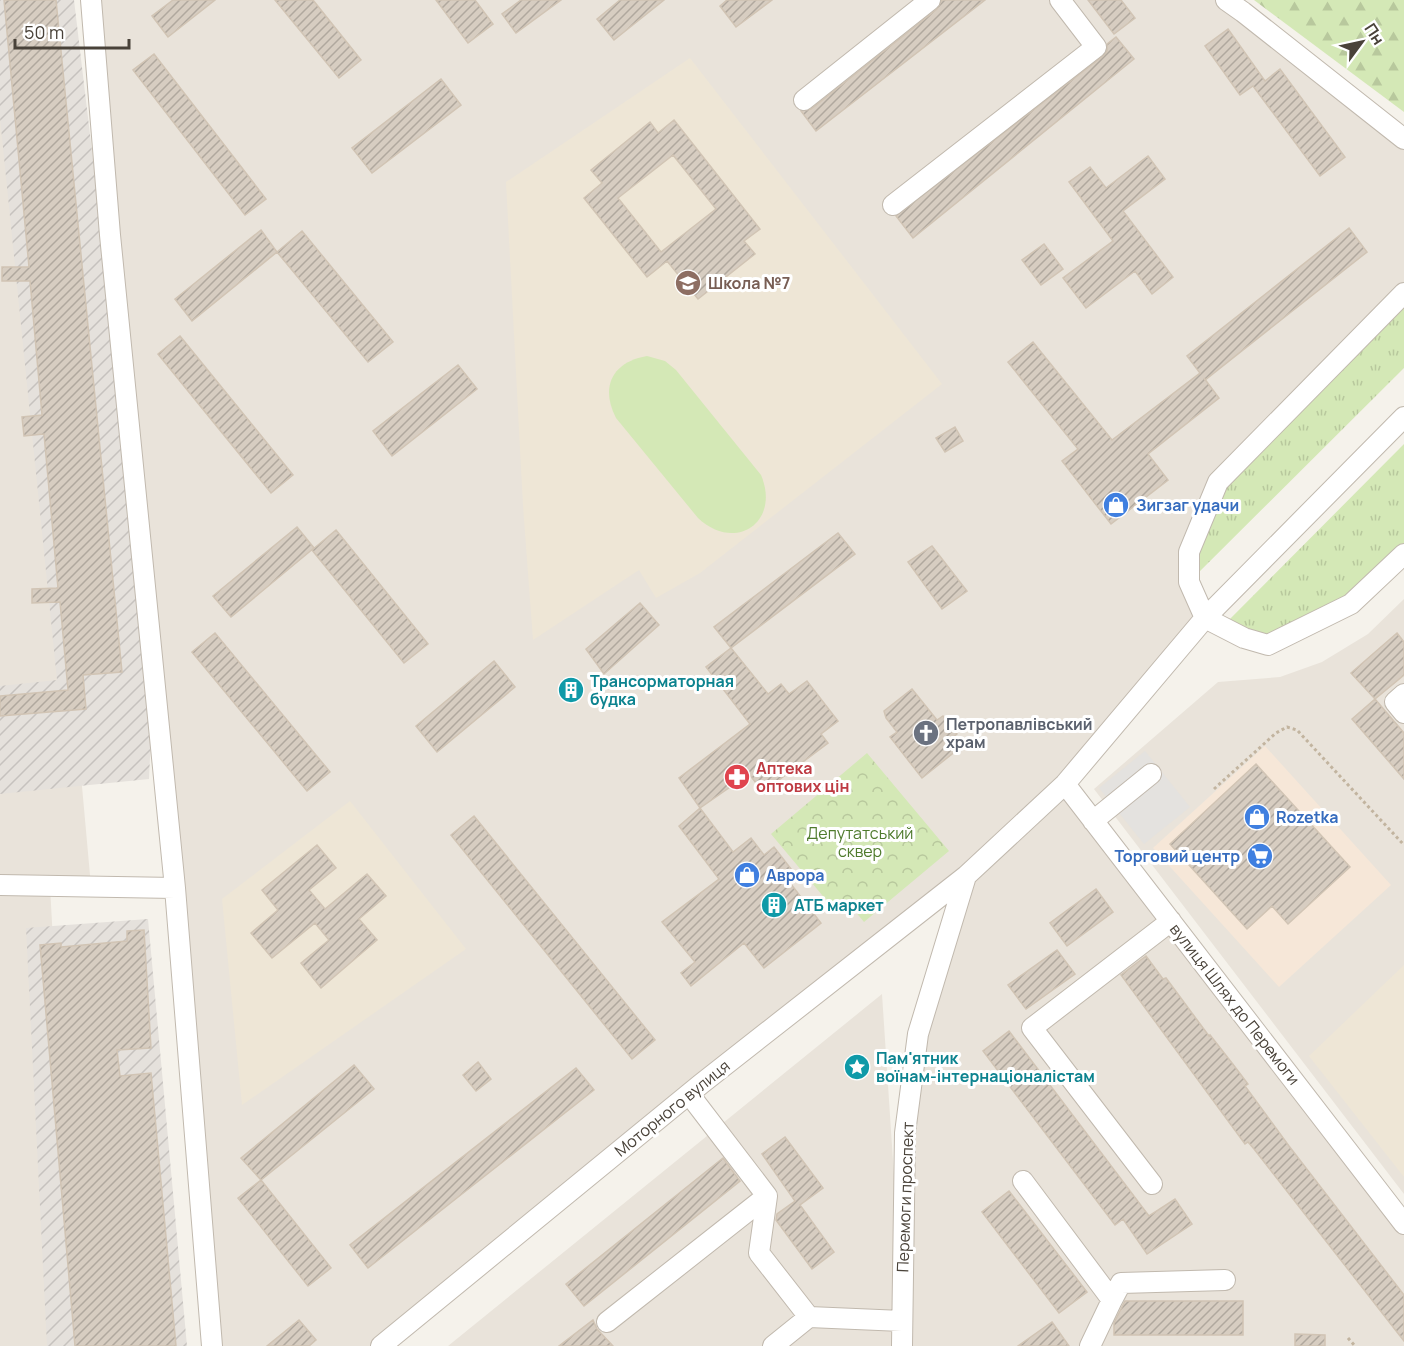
<svg xmlns="http://www.w3.org/2000/svg" width="1404" height="1346" font-family="Manrope,sans-serif">
<style>
.residential{fill:#e9e3da}
.commercial{fill:#f6e7d8}
.industrial{fill:url(#industrial-furrows)}
.education{fill:#eee6d6}
.grass{fill:url(#grass-tufts)}
.forest{fill:url(#forest-firs)}
.park{fill:url(#park-crowns)}
.pitch{fill:#d4e8b6}
.parking{fill:#e4e2df}
.building{fill:url(#building-hatch);stroke:#d1c4b4;stroke-width:1.5;fill-rule:evenodd}
.lines{fill:none;stroke-linecap:round;stroke-linejoin:round}
.minor-casing{stroke:#c1b9ae;stroke-width:22}
.path{stroke:#c2b49f;stroke-width:3;stroke-dasharray:3 3;stroke-linecap:butt}
.minor{stroke:#fff;stroke-width:20}
.labels{text-anchor:middle;dominant-baseline:central;stroke-width:6;stroke-linejoin:round;paint-order:stroke}
.education-label{font-size:16px;font-weight:bold;fill:#785e54;stroke:#fff;text-anchor:start}
.shop-label{font-size:16px;font-weight:bold;fill:#366cbe;stroke:#fff;text-anchor:start}
.culture-label{font-size:16px;font-weight:bold;fill:#0d838f;stroke:#fff;text-anchor:start}
.worship-label{font-size:16px;font-weight:bold;fill:#5b616d;stroke:#fff;text-anchor:start}
.health-label{font-size:16px;font-weight:bold;fill:#be3a42;stroke:#fff;text-anchor:start}
.park-label{font-size:16px;fill:#4f7b2d;stroke:#fff}
.street-label{font-size:16px;fill:#494239;stroke:#fff}
</style>
<defs>
<pattern id="industrial-furrows" width="10" height="10" patternUnits="userSpaceOnUse" patternTransform="scale(1.5)"><rect width="10" height="10" fill="#e5e1dc"/><path d="M-1 1l2-2M0 10L10 0M9 11l2-2" fill="none" stroke="#c6c2be"/></pattern>
<pattern id="grass-tufts" width="24" height="20" patternUnits="userSpaceOnUse" patternTransform="scale(1.5)"><rect width="24" height="20" fill="#d4e8b6"/><path d="M3 7l-1-3M5 7V3M7 7l1-3M15 17l-1-3M17 17v-4M19 17l1-3" fill="none" stroke="#b8c89d"/></pattern>
<pattern id="forest-firs" width="22" height="20" patternUnits="userSpaceOnUse" patternTransform="scale(1.5)"><rect width="22" height="20" fill="#d4e8b6"/><path d="M5 1l3.5 6h-7zM16 11l3.5 6h-7z" fill="#b8c89d"/></pattern>
<pattern id="park-crowns" width="20" height="18" patternUnits="userSpaceOnUse" patternTransform="scale(1.5)"><rect width="20" height="18" fill="#d4e8b6"/><path d="M2 6a3 3 0 1 1 6 0M12 15a3 3 0 1 1 6 0" fill="none" stroke="#b8c89d"/></pattern>
<pattern id="building-hatch" width="6" height="6" patternUnits="userSpaceOnUse" patternTransform="scale(1.5)"><rect width="6" height="6" fill="#d7cdc1"/><path d="M-1 1l2-2M0 6l6-6M5 7l2-2" fill="none" stroke="#b0a89e"/></pattern>
</defs>
<rect width="100%" height="100%" fill="#f5f2eb"/>
<path class="residential" d="M0 0H11L91 886H50L75 1346H0Z
M91 0H1226L1404 139V312L1189 552 1205 618 1065 784 1404 1224V1346H902L918 1034 966 877 381 1346H212Z
M1404 599V1194L1094 789 1218 682 1280 677 1322 662 1368 634Z
M882 994 894 1176 895 1346H448Z"/>
<path class="commercial" d="M1265 746 1391 885 1279 987 1153 848Z"/>
<path class="industrial" d="M0 0H74L154 672 149 779 0 794V686L57 680 0 118Z
M148 919 187 1346H47L26 928Z"/>
<path class="education" d="M690 58 942 384 700 573 656 598 639 570 533 640 523 506 506 182Z
M350 801 466 949 242 1105 222 899Z
M1404 965V1177L1309 1056Z"/>
<path class="grass" d="M1404 293V368L1189 582 1218 482Z
M1404 444V554L1351 604 1268 645 1222 627Z"/>
<path class="forest" d="M1254 0H1404V112Z"/>
<path class="park" d="M867 753 949 851 864 922 849 904 827 901 771 834Z"/>
<path class="pitch" d="M647 356 665 361 676 370 761 475C781 522 735 553 698 518L616 418C600 387 612 362 647 356Z"/>
<path class="parking" d="M1145 751 1190 807 1144 844 1099 788Z"/>
<path class="building" d="M4 0H56L122 672 83 675 86 709 0 716V696L68 690 60 602 32 603V589L58 588 44 434 24 436 22 417 42 415 30 281H2V267H29Z
M173 0H215L168 37 152 16Z
M275 0H313L361 60 339 78Z
M436 0H475L493 24 468 43Z
M521 0H561L516 33 502 14Z
M620 0H664L614 40 597 19Z
M727 0H772L736 27 720 6Z
M942 0H985L816 131 801 111 811 109 937 9Z
M1088 0H1121L1135 18 1114 34Z
M1228 29 1265 81 1280 69 1345 157 1320 176 1253 86 1240 95 1205 46Z
M1116 37 1134 59 913 238 896 216 1103 56 1107 51V44Z
M154 54 266 199 245 215 133 70Z
M441 79 461 105 372 173 352 148Z
M674 120 760 229 744 241 755 254 698 299 667 261 647 277 584 198 602 183 591 170 650 122 658 133ZM673 155 716 209 661 252 618 198Z
M1148 156 1165 179 1123 211 1173 277 1152 294 1135 271 1086 308 1063 278 1113 241 1069 182 1090 167 1106 188Z
M1349 228 1367 252 1205 380 1204 378 1219 398 1148 454 1168 480 1111 524 1062 461 1078 449 1008 362 1033 342 1112 440 1200 373 1187 356Z
M261 230 277 252 192 321 175 299Z
M302 231 393 342 368 362 277 252Z
M1044 244 1063 269 1041 285 1022 260Z
M180 336 293 475 271 493 158 354Z
M458 365 477 389 392 456 373 431Z
M955 427 963 441 945 452 936 438Z
M297 527 314 548 231 617 213 596Z
M336 530 428 644 404 663 312 550Z
M838 533 855 554 731 648 714 627Z
M932 546 967 591 942 609 908 562Z
M640 603 659 625 604 674 586 649Z
M215 633 330 772 307 791 192 652Z
M1397 633 1404 642V675L1375 699 1351 673Z
M731 648 768 694 781 684 789 694 807 681 838 721 821 734 828 743 763 792 749 774 700 808 679 778 750 724 706 667Z
M494 661 515 687 437 752 416 726Z
M571 681 580 692 570 700 561 689Z
M912 689 937 720 943 716 957 734 950 740 957 750 922 778 890 737 897 732 886 718 884 711Z
M1375 699 1404 733V779L1352 719Z
M1256 764 1350 867 1288 924 1272 906 1247 929 1170 844Z
M700 808 733 852 751 838 764 855 774 847 791 869 784 875 821 923 764 968 744 943 691 986 681 973 695 962 662 922 719 879 679 826Z
M474 816 655 1040 632 1059 451 835Z
M317 845 336 868 309 890 325 909 367 874 386 896 359 919 377 940 321 988 301 963 329 940 315 923 272 958 251 933 278 910 262 890Z
M1096 889 1113 912 1067 946 1050 923Z
M144 930 151 1048 117 1050 120 1076 151 1073 176 1346H75L40 945 61 943V947L127 941V931Z
M1057 950 1075 974 1026 1009 1008 985Z
M1146 956 1163 979 1166 978 1209 1036 1210 1035 1232 1063 1248 1084 1245 1086 1289 1146 1404 1295V1341L1254 1149 1248 1142 1245 1144 1121 975Z
M1009 1031 1149 1216 1175 1199 1192 1224 1147 1254 1123 1219 1115 1225 983 1051Z
M478 1062 491 1079 476 1091 463 1075Z
M354 1065 374 1089 261 1180 241 1158Z
M576 1068 594 1090 368 1268 350 1245Z
M785 1137 823 1188 800 1205 834 1252 812 1269 776 1220 777 1214 795 1201 762 1154Z
M723 1158 740 1181 584 1306 566 1284Z
M261 1180 331 1268 308 1286 238 1198Z
M1009 1191 1087 1292 1059 1313 982 1212Z
M1125 1301H1243V1335H1114V1323Z
M299 1320 316 1340 309 1346H267Z
M593 1320 597 1329 613 1346H559Z
M1052 1322 1069 1346H1018Z
M1295 1334 1325 1335V1346H1295Z"/>
<g class="lines">
<g class="minor-casing">
<path id="minor" d="M91 0 110 235 175 888 212 1346
M1226 0 1243 12 1404 139
M804 100 930 0
M893 205 1096 47 1060 0
M1404 293 1218 482 1189 552V582L1205 618 1244 638 1268 645 1351 604 1404 554
M1404 694 1395 702 1404 713
M1065 784 1404 1224
M1093 821 1151 774
M0 885 175 888
M689 1094 767 1196 759 1253 809 1317 902 1321
M1023 1181 1112 1300 1121 1283 1225 1280
M1152 1184 1032 1028 1171 921
M607 1322 767 1196
M381 1346 701 1084 966 876 1065 784 1205 618 1404 417
M773 1346 809 1317
M902 1346 905 1133 918 1034 966 876
M1090 1346 1112 1300"/>
</g>
<path class="path" d="M1214 789 1276 733 1287 727 1297 730 1404 845
M1348 1338 1355 1346"/>
<use href="#minor" class="minor"/>
</g>
<defs>
<g id="school-disc" transform="scale(1.35)"><circle r="9.5" fill="#8d6e63" stroke="#fff"/><path d="M0-5L7-2L0 1L-7-2ZM-4 1L0 2.5L4 1V4Q0 6-4 4Z" fill="#fff"/></g>
<g id="shop-disc" transform="scale(1.35)"><circle r="9.5" fill="#3f7fe0" stroke="#fff"/><path d="M-5-2.5h2.3a2.7 3.5 0 0 1 5.4 0H5L5.5 6h-11ZM-1.5-2.5h3a1.5 2.3 0 0 0-3 0Z" fill="#fff"/></g>
<g id="building-disc" transform="scale(1.35)"><circle r="9.5" fill="#0f9aa8" stroke="#fff"/><path d="M-4-6H4V6H1V3H-1V6H-4ZM-2.5-4.3h1.7v1.8h-1.7ZM.8-4.3h1.7v1.8H.8ZM-2.5-1h1.7V.8h-1.7ZM.8-1h1.7V.8H.8Z" fill="#fff"/></g>
<g id="church-disc" transform="scale(1.35)"><circle r="9.5" fill="#6b7280" stroke="#fff"/><path d="M-1.2-6h2.4v3.5h3.3v2.4h-3.3V6h-2.4V-.1h-3.3v-2.4h3.3Z" fill="#fff"/></g>
<g id="pharmacy-disc" transform="scale(1.35)"><circle r="9.5" fill="#e0444e" stroke="#fff"/><path d="M-2-6h4v4h4v4h-4v4h-4v-4h-4v-4h4Z" fill="#fff"/></g>
<g id="supermarket-disc" transform="scale(1.35)"><circle r="9.5" fill="#3f7fe0" stroke="#fff"/><path d="M-6-5.5h2.5l.6 2H6L4.5 2H-2.5L-4.4-4H-6ZM-1.5 3.2a1.3 1.3 0 1 0 .1 0ZM3 3.2a1.3 1.3 0 1 0 .1 0Z" fill="#fff"/></g>
<g id="sight-disc" transform="scale(1.35)"><circle r="9.5" fill="#0f9aa8" stroke="#fff"/><path d="M0-6L1.8-2.2L6-1.7L2.9 1.2L3.7 5.4L0 3.3L-3.7 5.4L-2.9 1.2L-6-1.7L-1.8-2.2Z" fill="#fff"/></g>
</defs>
<g fill-rule="evenodd">
<use href="#school-disc" x="688" y="283"/>
<use href="#shop-disc" x="1116" y="505"/>
<use href="#building-disc" x="571" y="690"/>
<use href="#church-disc" x="926" y="733"/>
<use href="#pharmacy-disc" x="737" y="777"/>
<use href="#shop-disc" x="1257" y="817"/>
<use href="#supermarket-disc" x="1260" y="856"/>
<use href="#shop-disc" x="747" y="875"/>
<use href="#building-disc" x="774" y="905"/>
<use href="#sight-disc" x="857" y="1067"/>
</g>
<g class="labels">
<g class="education-label">
<text x="708" y="283">Школа №7</text>
</g>
<g class="shop-label">
<text x="1136" y="505">Зигзаг удачи</text>
<text x="1276" y="817">Rozetka</text>
<text x="1240" y="856" text-anchor="end">Торговий центр</text>
<text x="766" y="875">Аврора</text>
</g>
<g class="culture-label">
<text x="590" y="681">Трансорматорная<tspan x="590" dy="18">будка</tspan></text>
<text x="794" y="905">АТБ маркет</text>
<text x="876" y="1058">Пам'ятник<tspan x="876" dy="18">воїнам-інтернаціоналістам</tspan></text>
</g>
<g class="worship-label">
<text x="946" y="724">Петропавлівський<tspan x="946" dy="18">храм</tspan></text>
</g>
<g class="health-label">
<text x="756" y="768">Аптека<tspan x="756" dy="18">оптових цін</tspan></text>
</g>
<g class="park-label">
<text x="860" y="833">Депутатський<tspan x="860" dy="18">сквер</tspan></text>
</g>
<g class="street-label">
<text transform="translate(1235 1004) rotate(52)">вулиця Шлях до Перемоги</text>
<text transform="translate(672 1108) rotate(-39)">Моторного вулиця</text>
<text transform="translate(905 1197) rotate(-88)">Перемоги проспект</text>
</g>
</g>
<g transform="translate(1362 42) rotate(57)" stroke="#ffffff" stroke-width="4.5" paint-order="stroke">
<path d="M0-4.5L10 22L0 15L-10 22Z" fill="#494239"/>
<text y="-9" font-size="16" font-weight="bold" text-anchor="middle" fill="#494239">Пн</text>
</g>
<path d="M15 39v9h114v-9" fill="none" stroke="#494239" stroke-width="3"/>
<text x="24" y="39" font-size="18" fill="#494239" stroke="#ffffff" stroke-width="4.5" paint-order="stroke">50 m</text>
</svg>
